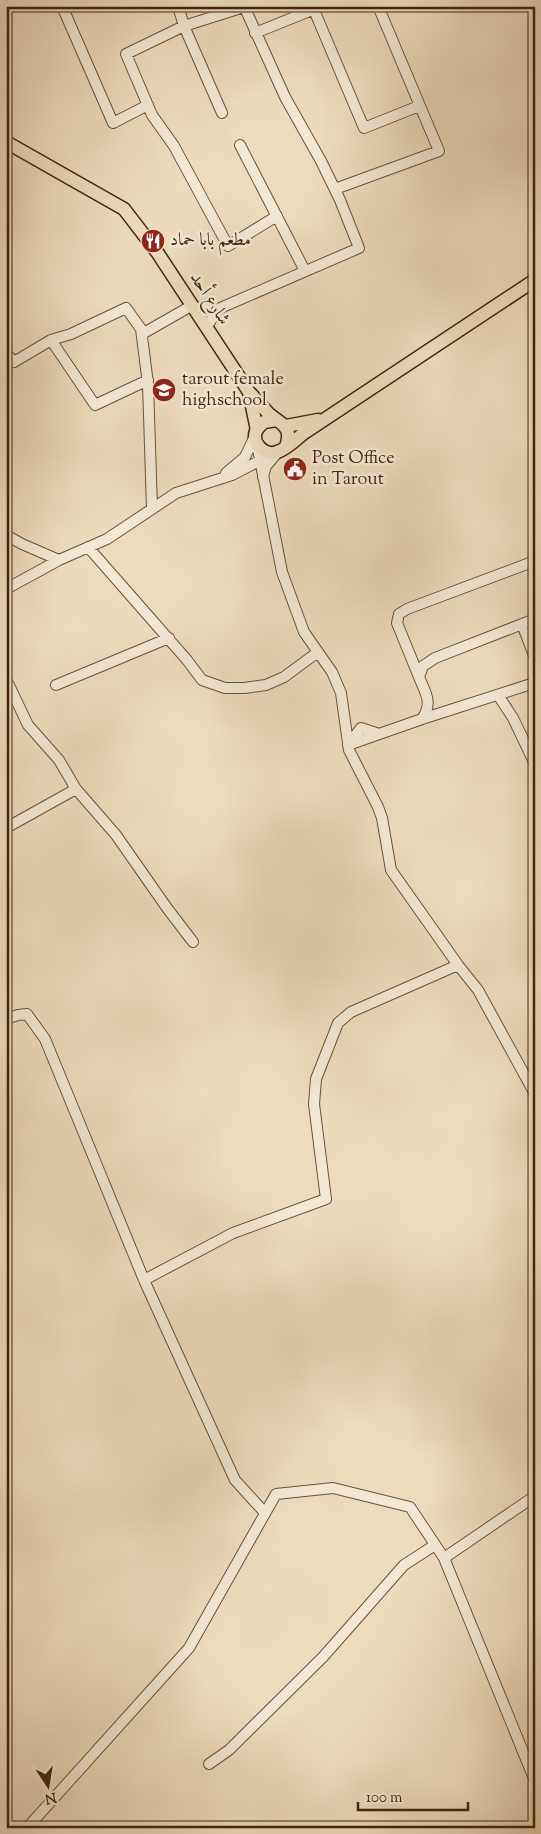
<svg xmlns="http://www.w3.org/2000/svg" width="541" height="1834" font-family="'Sorts Mill Goudy',Amiri,serif">
<style>
.lines{fill:none;stroke-linecap:round;stroke-linejoin:round}
.minor-casing{stroke:#6c5039;stroke-width:12}
.major-casing{stroke:#41220d;stroke-width:15}
.minor{stroke:#f4e8d5;stroke-width:10}
.major{stroke:#eedbbe;stroke-width:12}
.labels{text-anchor:middle;dominant-baseline:central;stroke-width:5;stroke-linejoin:round;paint-order:stroke}
.poi-label{font-size:18px;fill:#41220d;stroke:#f4e8d5;text-anchor:start}
.street-label{font-size:18px;fill:#41220d;stroke:#f4e8d5}
</style>
<rect width="100%" height="100%" fill="#eedbbe"/>
<filter id="stains"><feTurbulence type="fractalNoise" baseFrequency=".004" numOctaves="4"/><feColorMatrix values="0 0 0 0 .2 0 0 0 0 .09 0 0 0 0 .02 0 0 0 .5 -.17"/></filter>
<radialGradient id="worn" r=".72"><stop offset=".6" stop-color="#630" stop-opacity="0"/><stop offset="1" stop-color="#630" stop-opacity=".3"/></radialGradient>
<g class="lines">
<g class="minor-casing">
<path id="minor" d="M62 6 113 123 148 105
M178 6 184 26 222 113
M244 7 184 26 126 54 152 115 174 146 228 246 277 216
M314 10 364 128 419 106
M255 33 322 6
M240 145 305 271
M335 189 439 151 378 6
M206 328 218 309 359 248 340 200 321 161 285 97 244 6
M142 334 191 306
M51 340 95 405 148 380
M6 353 14 362 51 340 71 334 126 308 141 329 148 384 152 508
M257 444 282 572 304 632 332 672 341 693 349 750 378 807 382 818 391 870 458 965 478 990 535 1094
M226 473 245 457 255 436
M263 477 266 466 277 453
M6 535 22 544 59 560
M88 547 187 660 202 680 225 688H244L266 685 284 677 318 652
M6 589 59 560 107 539 176 493 232 475 263 459
M522 624 535 658
M419 677 397 623 399 614 407 609 535 561
M6 679 28 725 59 760 76 789 116 835 167 908 193 942
M56 685 169 638
M498 695 513 718 535 764
M422 719 531 684 535 680
M348 745 422 719C433 703 426 694 419 677L423 666 435 658 535 619
M348 745 361 728 379 734
M6 828 76 789
M6 1019 18 1015 27 1014 45 1039 144 1280
M265 1513 235 1480 144 1280 233 1233 326 1199 314 1104 316 1079 338 1023 351 1012 458 965
M444 1558 535 1781
M209 1764 229 1750 323 1657 404 1565 435 1545
M27 1828 189 1648 276 1494 333 1488 410 1507 444 1558 535 1496"/>
</g>
<g class="major-casing">
<path id="major" d="M6 142 124 209 157 252 249 392 257 430
M251 394 269 414 277 420
M286 426 318 420
M286 447C290 434 289 428 277 420L264 422C262 424 258 427 256 431 251 443 265 457 277 452 287 449 296 439 304 433L535 280"/>
</g>
<use href="#minor" class="minor"/>
<use href="#major" class="major"/>
</g>
<defs>
<g id="restaurant-disc" transform="scale(1.25)"><circle r="9.5" fill="#8f2418" stroke="#f4e8d5"/><path d="M-5-6h1v4h1v-4h1v4h1v-4h1v5L-1.5 .5V6h-2V.5L-5-1ZM5-6V6H3V1.5H1.5Q1.5-4 5-6Z" fill="#fff"/></g>
<g id="school-disc" transform="scale(1.25)"><circle r="9.5" fill="#8f2418" stroke="#f4e8d5"/><path d="M0-5L7-2L0 1L-7-2ZM-4 1L0 2.5L4 1V4Q0 6-4 4Z" fill="#fff"/></g>
<g id="civic-disc" transform="scale(1.25)"><circle r="9.5" fill="#8f2418" stroke="#f4e8d5"/><path d="M-.6-6.5H3V-4.5H.6V-3L4-1V1h2V6H-6V1h2V-1L-.6-3ZM-1.2 2.5V6h2.4V2.5Z" fill="#fff"/></g>
</defs>
<g fill-rule="evenodd">
<use href="#restaurant-disc" x="153" y="241"/>
<use href="#school-disc" x="164" y="390"/>
<use href="#civic-disc" x="295" y="469"/>
</g>
<g class="labels">
<g class="poi-label">
<text x="170" y="241">مطعم بابا حماد</text>
<text x="182" y="380">tarout female<tspan x="182" dy="21">highschool</tspan></text>
<text x="312" y="459">Post Office<tspan x="312" dy="21">in Tarout</tspan></text>
</g>
<g class="street-label">
<text transform="translate(209 299) rotate(57)">شارع أحد</text>
</g>
</g>
<rect width="541" height="1834" fill="none" stroke="#eedbbe" stroke-width="25"/>
<rect x="8" y="8" width="526" height="1819" fill="none" stroke="#41220d" stroke-width="2.5"/>
<rect x="12" y="12" width="516" height="1809" fill="none" stroke="#41220d"/>
<g transform="translate(48 1786) rotate(168)" stroke="#f4e8d5" stroke-width="4" paint-order="stroke">
<path d="M0-4L9 19L0 12L-9 19Z" fill="#41220d"/>
<text y="-8" font-size="14" font-weight="bold" text-anchor="middle" fill="#41220d">N</text>
</g>
<path d="M358 1802v8h110v-8" fill="none" stroke="#41220d" stroke-width="2.5"/>
<text x="366" y="1802" font-size="15" fill="#41220d" stroke="#f4e8d5" stroke-width="4" paint-order="stroke">100 m</text>
<rect width="100%" height="100%" filter="url(#stains)"/>
<rect width="100%" height="100%" fill="url(#worn)"/>
</svg>
